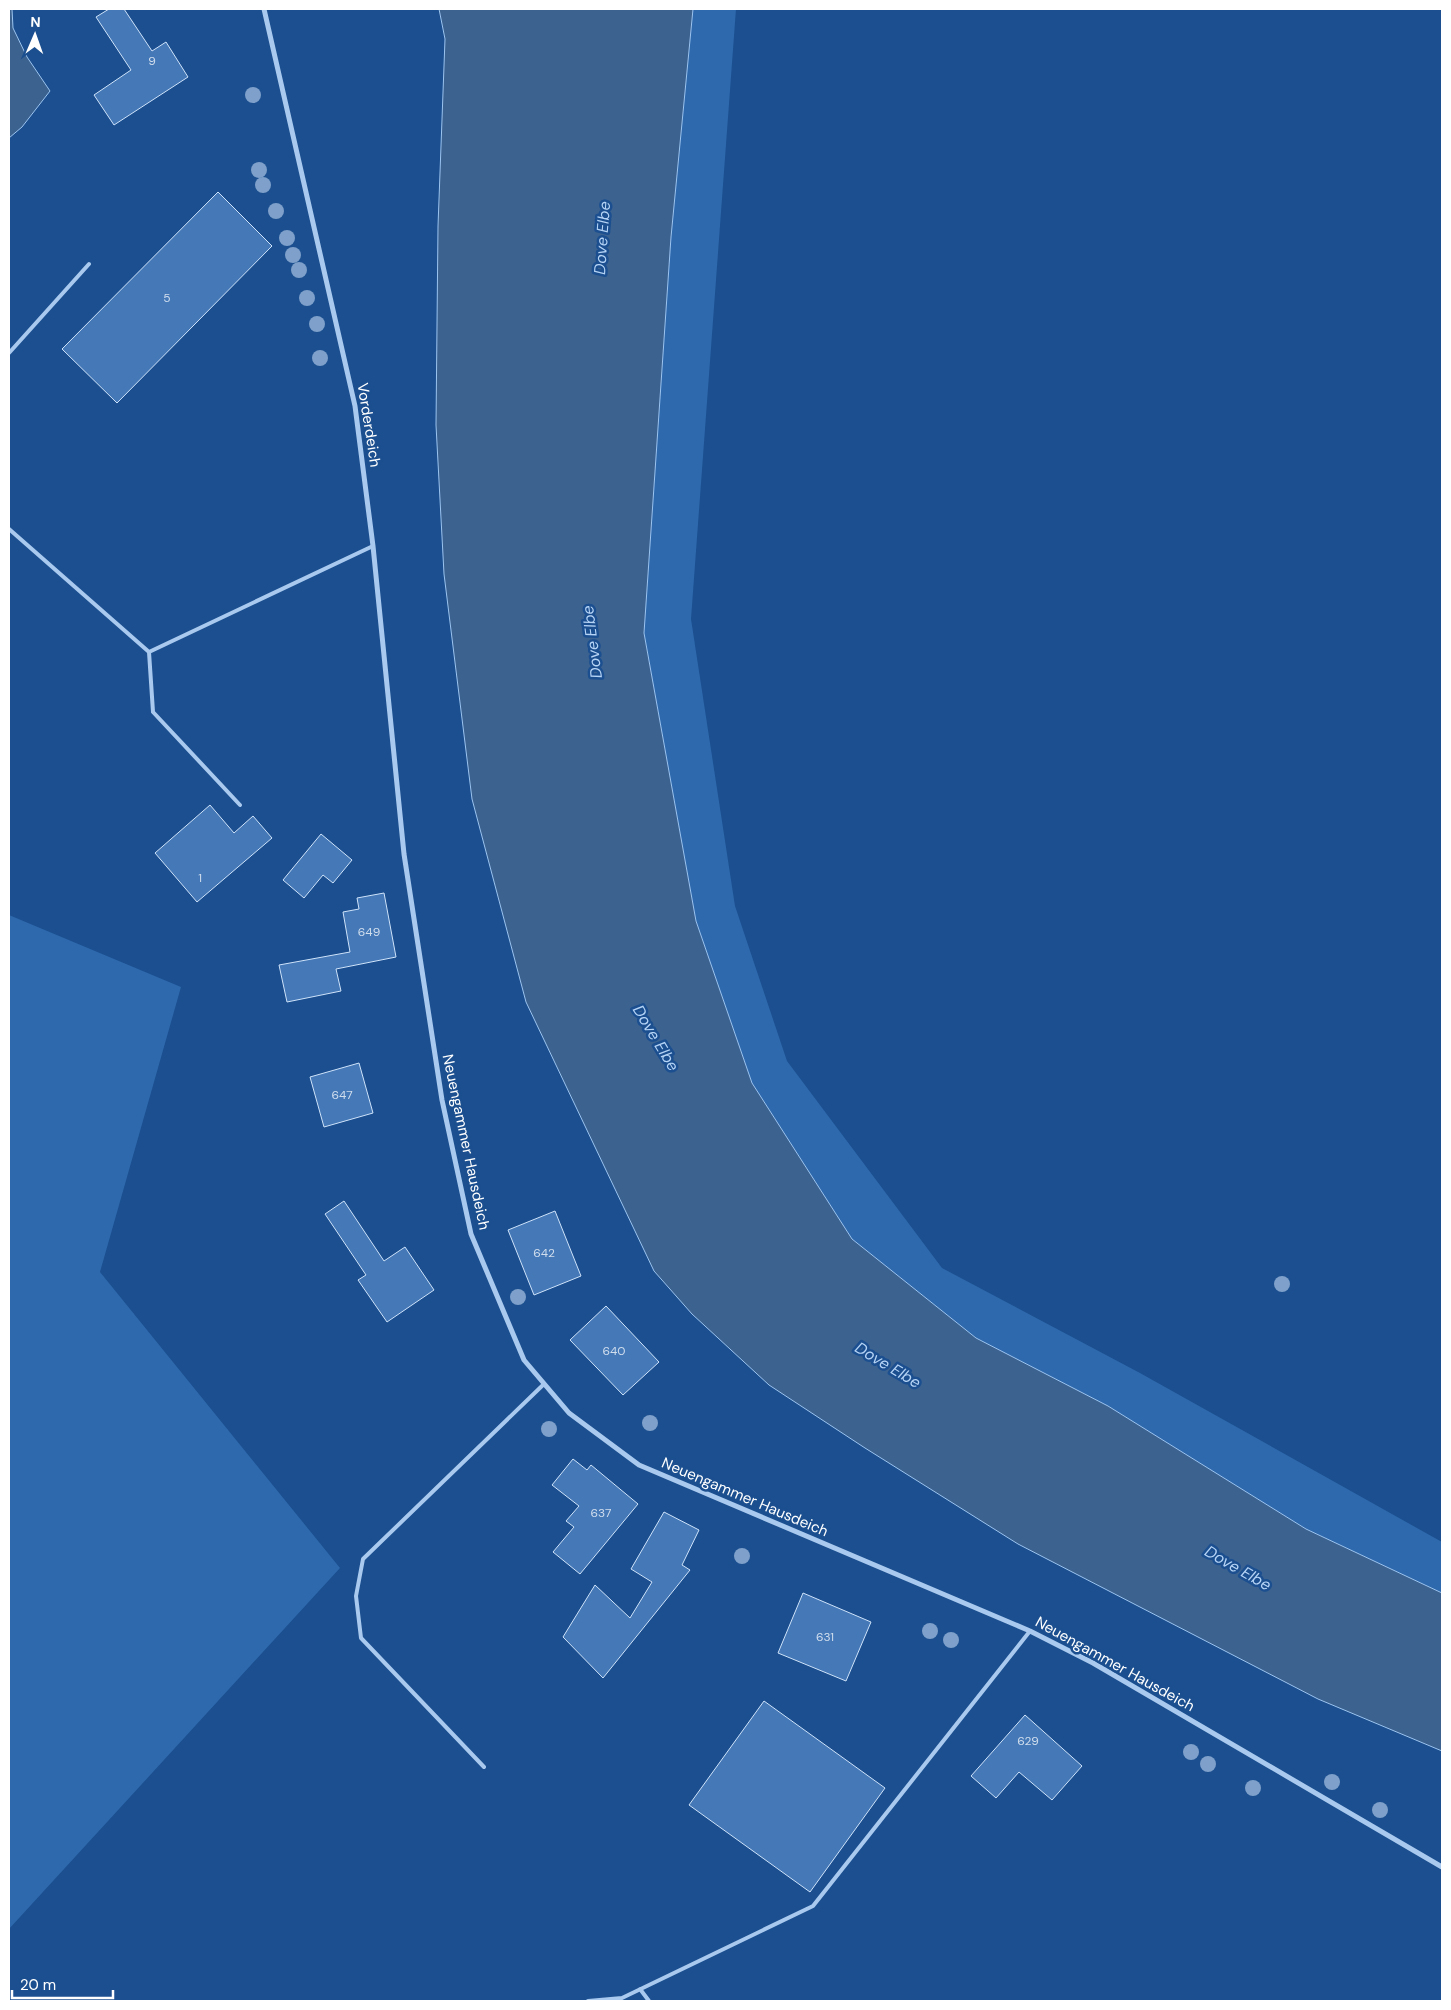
<svg xmlns="http://www.w3.org/2000/svg" width="1451" height="2010" font-family="'DM Sans',sans-serif">
<style>
.green{fill:#2e69ad}
.water{fill:#3c6290;stroke:#9cc4f0}
.building{fill:#4478b7;stroke:#cfe3fa}
.lines{fill:none;stroke-linecap:round;stroke-linejoin:round}
.service{stroke:#a9c9ee;stroke-width:4}
.minor{stroke:#a9c9ee;stroke-width:5}
.tree{fill:#7ea0ca}
.labels{text-anchor:middle;dominant-baseline:central;stroke-width:5;stroke-linejoin:round;paint-order:stroke}
.number-label{font-size:12px;fill:#d0dded}
.street-label{font-size:15px;fill:#fff;stroke:#1b4f8f}
.water-label{font-size:16px;font-style:italic;fill:#b5d3f5;stroke:#1b4f8f}
</style>
<rect width="100%" height="100%" fill="#1b4f8f"/>
<path class="green" d="M693 9H736L691 619 735 906 787 1061 942 1268 1140 1373 1442 1542V1593L1306 1529 1108 1406 976 1338 852 1239 752 1083 696 921 644 633 671 237Z
M9 915 181 987 100 1272 340 1568 9 1929Z"/>
<path class="water" d="M9 9H12L13 28 27 57 50 91 22 127 9 138Z
M439 9H693L671 237 644 633 696 921 752 1083 852 1239 976 1338 1108 1406 1306 1529 1442 1593V1751L1318 1699 1018 1544 865 1448 769 1385 692 1314 654 1271 526 1002 472 799 444 574 436 425 438 226 445 39Z"/>
<path class="building" d="M109 9H124L152 51 166 42 188 77 114 125 94 95 131 70 96 17Z
M218 192 272 246 117 403 62 349Z
M210 805 234 833 253 816 272 838 197 902 155 853Z
M321 834 352 860 333 883 323 875 304 898 283 880Z
M384 893 396 957 336 969 341 991 287 1002 279 965 350 952 343 912 359 909 357 898Z
M359 1063 373 1113 324 1127 310 1077Z
M344 1201 384 1261 405 1247 434 1290 387 1322 358 1280 366 1275 325 1214Z
M555 1211 581 1276 534 1295 508 1230Z
M606 1306 659 1362 623 1395 570 1340Z
M573 1459 587 1470 591 1465 638 1504 580 1574 553 1552 574 1527 566 1521 579 1506 552 1485Z
M664 1512 699 1530 682 1565 690 1570 603 1678 563 1637 595 1585 630 1618 652 1582 631 1569Z
M803 1593 871 1622 846 1681 778 1653Z
M764 1701 885 1788 810 1892 689 1805Z
M1025 1715 1082 1766 1052 1800 1019 1772 996 1798 971 1776Z"/>
<g class="lines">
<path class="service" d="M9 353 89 264
M9 529 149 652 373 546
M149 652 153 712 240 805
M484 1767 361 1638 356 1596 363 1559 544 1384
M640 1989 649 2001
M588 2001 622 1998 813 1906 1030 1631"/>
<path class="minor" d="M264 9 355 406 373 546 404 854 442 1100 471 1234 524 1360 569 1413 639 1465 1030 1631 1093 1663 1442 1867"/>
</g>
<g class="tree">
<circle cx="253" cy="95" r="8"/>
<circle cx="259" cy="170" r="8"/>
<circle cx="263" cy="185" r="8"/>
<circle cx="276" cy="211" r="8"/>
<circle cx="287" cy="238" r="8"/>
<circle cx="293" cy="255" r="8"/>
<circle cx="299" cy="270" r="8"/>
<circle cx="307" cy="298" r="8"/>
<circle cx="317" cy="324" r="8"/>
<circle cx="320" cy="358" r="8"/>
<circle cx="1282" cy="1284" r="8"/>
<circle cx="518" cy="1297" r="8"/>
<circle cx="650" cy="1423" r="8"/>
<circle cx="549" cy="1429" r="8"/>
<circle cx="742" cy="1556" r="8"/>
<circle cx="930" cy="1631" r="8"/>
<circle cx="951" cy="1640" r="8"/>
<circle cx="1191" cy="1752" r="8"/>
<circle cx="1208" cy="1764" r="8"/>
<circle cx="1332" cy="1782" r="8"/>
<circle cx="1253" cy="1788" r="8"/>
<circle cx="1380" cy="1810" r="8"/>
</g>
<g class="labels">
<g class="number-label">
<text x="152" y="61">9</text>
<text x="167" y="298">5</text>
<text x="200" y="878">1</text>
<text x="369" y="932">649</text>
<text x="342" y="1095">647</text>
<text x="544" y="1253">642</text>
<text x="614" y="1351">640</text>
<text x="601" y="1513">637</text>
<text x="825" y="1637">631</text>
<text x="1028" y="1741">629</text>
</g>
<g class="street-label">
<text transform="translate(369 425) rotate(81)">Vorderdeich</text>
<text transform="translate(466 1142) rotate(78)">Neuengammer Hausdeich</text>
<text transform="translate(745 1497) rotate(23)">Neuengammer Hausdeich</text>
<text transform="translate(1115 1664) rotate(29)">Neuengammer Hausdeich</text>
</g>
<g class="water-label">
<text transform="translate(602 238) rotate(-86)">Dove Elbe</text>
<text transform="translate(592 642) rotate(-97)">Dove Elbe</text>
<text transform="translate(656 1038) rotate(59)">Dove Elbe</text>
<text transform="translate(888 1365) rotate(31)">Dove Elbe</text>
<text transform="translate(1238 1568) rotate(30)">Dove Elbe</text>
</g>
</g>
<rect width="1451" height="2010" fill="none" stroke="#ffffff" stroke-width="20"/>
<g transform="translate(35 35) rotate(2)" stroke="#1b4f8f" stroke-width="4" paint-order="stroke">
<path d="M0-4L9 19L0 12L-9 19Z" fill="#ffffff"/>
<text y="-8" font-size="14" font-weight="bold" text-anchor="middle" fill="#ffffff">N</text>
</g>
<path d="M12 1990v8h101v-8" fill="none" stroke="#ffffff" stroke-width="2.5"/>
<text x="20" y="1990" font-size="15" fill="#ffffff" stroke="#1b4f8f" stroke-width="4" paint-order="stroke">20 m</text>
</svg>
